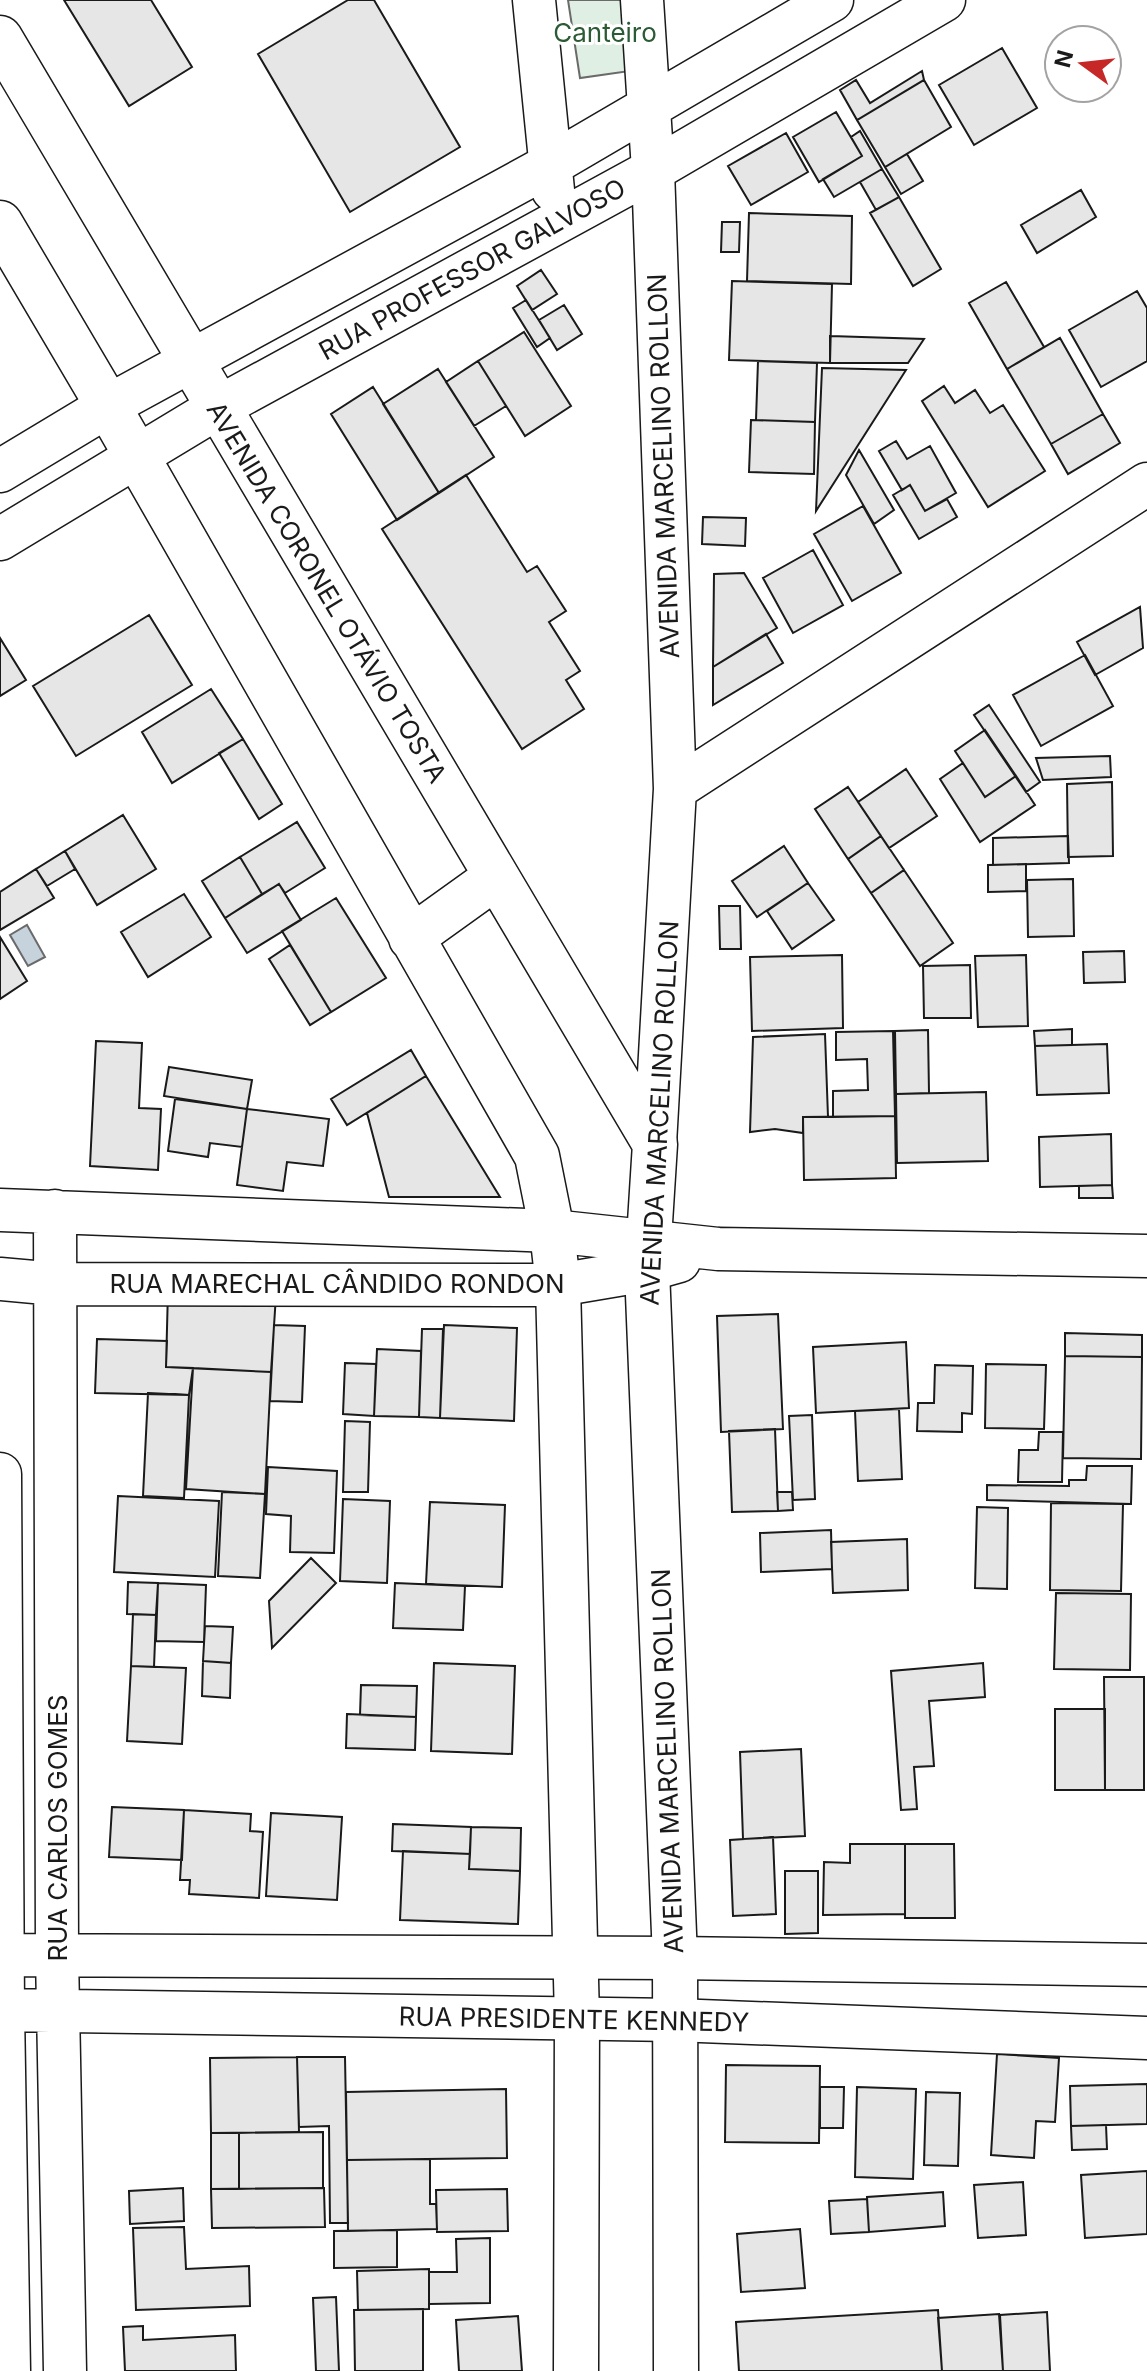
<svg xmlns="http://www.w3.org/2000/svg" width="1147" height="2371" font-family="Inter,sans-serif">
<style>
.green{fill:#e0efe3;stroke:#6a6a6a;stroke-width:2}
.water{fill:#c6d2dc;stroke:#6a6a6a;stroke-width:2}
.building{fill:#e6e6e6;stroke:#1a1a1a;stroke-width:2}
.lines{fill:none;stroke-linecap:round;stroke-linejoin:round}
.minor-casing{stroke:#1a1a1a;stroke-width:45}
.major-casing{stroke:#1a1a1a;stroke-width:47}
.minor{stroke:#fff;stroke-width:42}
.major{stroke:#fff;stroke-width:44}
.labels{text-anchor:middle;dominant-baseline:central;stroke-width:6;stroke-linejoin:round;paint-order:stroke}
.park-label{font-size:26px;fill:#2b5a34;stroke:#fff}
.street-label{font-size:26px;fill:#1a1a1a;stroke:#fff}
</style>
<rect width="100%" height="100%" fill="#fff"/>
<path class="green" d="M568 0H634L637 70 580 78Z"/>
<path class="water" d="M27 925 45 957 28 966 10 935Z"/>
<path class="building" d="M64 0H151L192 67 129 106Z
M348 0H374L460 147 350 212 258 54Z
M1002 48 1037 108 974 145 939 85Z
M922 71 924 80 857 120 840 90 856 80 870 103Z
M924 80 951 127 885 167 857 120Z
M836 112 862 156 819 182 793 137Z
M860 131 882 169 834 197 823 179 862 156 851 137Z
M786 133 808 172 751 205 728 166Z
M907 154 923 181 901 194 885 167Z
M882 169 899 197 876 210 860 182Z
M1081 190 1096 217 1037 253 1021 225Z
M899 197 941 269 913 286 870 213Z
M749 213 852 216 851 284 747 281Z
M722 222H740L739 252H721Z
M541 270 557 294 532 310 517 286Z
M732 281 832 284 830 363 729 360Z
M1006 282 1044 347 1007 369 969 303Z
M1137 291 1147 308V361L1101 387 1069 330Z
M526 300 550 338 537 347 513 308Z
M564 305 582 334 557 350 539 320Z
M524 332 571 406 525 436 478 361Z
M830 336 924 339 908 363H830Z
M1060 338 1103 414 1051 444 1007 369Z
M478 361 506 406 474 426 446 382Z
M758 361 817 363 815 422 756 420Z
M822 368 906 370 816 511Z
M438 369 494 457 439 493 383 404Z
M944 386 955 403 975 390 990 413 1003 405 1045 471 988 507 922 401Z
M373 387 439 493 397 520 331 414Z
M1103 414 1120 443 1068 474 1051 444Z
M751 420 815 422 814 474 749 472Z
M896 441 907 459 930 446 956 493 925 511 910 485 902 490 879 451Z
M859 450 894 510 874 524 846 475Z
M466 475 527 572 537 566 566 611 549 622 580 671 566 680 584 709 522 749 382 529Z
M910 485 925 511 947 499 957 517 919 539 893 495Z
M863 506 901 573 852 601 814 534Z
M703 517 746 518 745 546 702 544Z
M813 550 843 605 793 633 763 578Z
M744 573 777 628 713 667 714 574Z
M1140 607 1143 648 1095 675 1077 642Z
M149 615 192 685 76 756 33 686Z
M766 634 783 663 713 705V667Z
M0 638 26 680 0 696Z
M1085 655 1113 706 1041 746 1013 695Z
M211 689 243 739 172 783 142 732Z
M989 705 1040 782 1026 792 974 715Z
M985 730 1016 776 985 797 955 751Z
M243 739 282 804 259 819 219 753Z
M1110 756 1111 777 1043 780 1036 758Z
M963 763 985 797 1016 776 1035 805 980 842 940 779Z
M906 769 937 816 889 848 858 802Z
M1112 782 1113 856 1068 857 1067 784Z
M848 787 881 836 848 859 815 809Z
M123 815 156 869 97 905 65 851Z
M297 822 325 868 285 893 279 884 262 894 240 857Z
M881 836 904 870 871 893 848 859Z
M1068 836 1069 863 993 865V838Z
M784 846 808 883 757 917 732 881Z
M65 851 75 869 47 886 36 869Z
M240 857 262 894 225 918 202 881Z
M1026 864V891L988 892V865Z
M36 869 54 898 0 930V892Z
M904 870 953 943 920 966 871 893Z
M1073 879 1074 936 1028 937 1027 880Z
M808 883 834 920 792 949 767 911Z
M279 884 301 920 247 953 225 918Z
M184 894 211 937 148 977 121 932Z
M336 898 386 978 331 1012 282 931Z
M719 906H740L741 949H720Z
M0 937 27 981 0 999Z
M290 945 331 1012 310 1025 269 959Z
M1124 951 1125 982 1084 983 1083 952Z
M842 955 843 1028 752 1031 750 957Z
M1026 955 1028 1026 978 1027 975 956Z
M970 965 971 1018H924L923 966Z
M1072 1029V1045L1035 1046 1034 1031Z
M928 1030 929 1093 896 1094 895 1031Z
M893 1031 895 1116 833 1117V1091L868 1090 867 1059 836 1060V1032Z
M825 1034 828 1117H803V1133L775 1129 750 1132 753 1037Z
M96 1041 142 1043 139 1108 161 1109 158 1170 90 1166Z
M1107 1044 1109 1093 1037 1095 1035 1046Z
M411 1050 426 1076 347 1125 331 1099Z
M169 1067 252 1080 247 1109 164 1096Z
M426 1076 500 1197H389L367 1113Z
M986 1092 988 1161 897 1163 896 1094Z
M175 1099 247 1109 242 1147 210 1143 208 1157 168 1151Z
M247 1109 329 1119 323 1166 287 1162 283 1191 237 1185Z
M895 1116 896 1178 804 1180 803 1117Z
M1111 1134 1112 1185 1040 1187 1039 1137Z
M1112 1185 1113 1198H1079V1186Z
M168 1290 276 1295 271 1372 166 1367Z
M778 1314 783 1429 721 1432 717 1316Z
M274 1325 305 1326 302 1402 270 1401Z
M444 1325 517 1328 514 1421 440 1418Z
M422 1329H443L440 1418 419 1417Z
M1065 1333 1142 1335V1357L1065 1356Z
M97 1339 167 1341 166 1367 193 1368 189 1395 95 1393Z
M906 1342 909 1408 816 1413 813 1347Z
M377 1349 421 1351 419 1417 374 1416Z
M1065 1356 1142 1357 1141 1459 1063 1458Z
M345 1363 376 1364 374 1416 343 1414Z
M986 1364 1046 1365 1044 1429 985 1428Z
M935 1365 973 1366 972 1414 962 1413V1432L917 1431 918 1403H934Z
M193 1368 271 1372 265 1494 186 1489Z
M148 1393 189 1395 184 1498 143 1496Z
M899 1409 902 1479 858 1481 855 1411Z
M812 1415 815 1499 793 1500 789 1416Z
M345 1421 370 1422 368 1492H343Z
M775 1429 778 1511 732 1512 729 1431Z
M1039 1432H1063L1062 1482H1018L1019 1450H1038Z
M1087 1466H1132L1131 1504 987 1500V1485L1069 1486V1480H1086Z
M268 1467 337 1471 334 1553 290 1552 291 1516 266 1514Z
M222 1492 265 1494 260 1578 218 1576Z
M777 1492H792L793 1510 778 1511Z
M118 1496 219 1501 215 1577 114 1572Z
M343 1499 390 1501 387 1583 340 1581Z
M430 1502 505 1505 502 1587 426 1584Z
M1051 1503 1123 1504 1121 1591 1050 1590Z
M977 1507 1008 1508 1007 1589 975 1588Z
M831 1530 832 1569 761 1572 760 1533Z
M907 1539 908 1590 833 1593 831 1542Z
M311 1558 336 1583 272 1648 269 1601Z
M128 1582 158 1583 156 1615 127 1614Z
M158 1583 206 1585 204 1642 156 1641Z
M395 1583 465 1586 463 1630 393 1628Z
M1056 1593 1131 1594 1130 1670 1054 1669Z
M133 1614 156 1615 154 1667 131 1666Z
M205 1626 233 1627 231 1663 203 1661Z
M203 1661 231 1663 230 1698 202 1696Z
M434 1663 515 1666 512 1754 431 1751Z
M983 1663 985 1697 929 1701 934 1766 914 1767 917 1809 901 1810 891 1671Z
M131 1666 186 1668 182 1744 127 1741Z
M1104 1677H1144V1790H1105Z
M361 1685 417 1686 416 1717 360 1715Z
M1055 1709H1105V1790H1055Z
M347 1714 416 1717 415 1750 346 1748Z
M801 1749 805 1836 743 1839 740 1752Z
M112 1807 184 1810 182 1860 109 1857Z
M184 1810 251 1814 250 1831 263 1832 259 1898 189 1894 190 1880H180Z
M271 1813 342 1817 337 1900 266 1896Z
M393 1824 471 1827 470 1854 392 1851Z
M471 1827 521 1828 520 1871 469 1869Z
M773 1837 776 1914 733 1916 730 1840Z
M850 1844H905V1914L823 1915 824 1862 850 1863Z
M905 1844H954L955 1918H905Z
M403 1851 470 1854 469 1869 520 1871 518 1924 400 1920Z
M785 1871H818V1933L785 1934Z
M997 2054 1059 2058 1055 2122 1036 2121 1034 2158 991 2155Z
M297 2057H345L348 2223H330L329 2126 299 2127Z
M297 2057 299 2132 211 2133 210 2058Z
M726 2065 820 2066 819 2143 725 2142Z
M1147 2084V2124L1071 2126 1070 2086Z
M820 2087H844L843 2128H820Z
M857 2087 916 2089 913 2179 855 2177Z
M506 2089 507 2158 347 2160 346 2092Z
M926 2092 960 2093 958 2166 924 2165Z
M1106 2125 1107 2149 1072 2150 1071 2126Z
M323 2132V2188L239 2189V2133Z
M211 2133H239V2189H211Z
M430 2159V2204H436L437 2229 348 2231 347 2160Z
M1147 2171V2234L1085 2238 1081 2175Z
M1023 2182 1026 2235 978 2238 974 2185Z
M183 2188 184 2221 130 2224 129 2191Z
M324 2188 325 2227 212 2228 211 2189Z
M507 2189 508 2231 437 2232 436 2190Z
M943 2192 945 2226 869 2232 867 2197Z
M867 2199 869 2232 831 2234 829 2201Z
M184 2227 186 2269 249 2266 250 2306 136 2310 133 2228Z
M800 2229 805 2288 741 2292 737 2234Z
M397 2230V2267L334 2268V2231Z
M490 2238V2303L429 2304V2272H457L456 2239Z
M429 2269V2309L358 2310 357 2271Z
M336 2297 339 2371H316L313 2298Z
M423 2309V2371H355L354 2310Z
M938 2310 942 2371H739L736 2322Z
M1047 2312 1050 2371H1003L1000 2315Z
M999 2314 1003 2371H942L938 2318Z
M518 2316 522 2371H459L456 2320Z
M143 2326V2340L235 2335 236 2371H125L123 2327Z"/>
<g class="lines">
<g class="minor-casing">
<path id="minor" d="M534 0 553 190
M642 0 653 170 675 789 655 1144
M0 471 108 406 550 165 832 0
M0 539 217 408 653 170 944 0
M675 789 1147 484
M0 1210 552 1231 718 1249 1147 1256
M55 1211 57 1955 65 2371
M0 1279 56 1284 558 1285 647 1270 679 1261
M0 1474 3 2011 9 2371
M0 1955 675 1958 1147 1965
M0 2010 675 2020 1147 2038"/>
</g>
<g class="major-casing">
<path id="major" d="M0 38 655 1144 647 1270 675 1958 676 2371
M0 223 108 406 537 1156 552 1231 558 1285 577 2018 576 2371
M411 938 496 877"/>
</g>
<use href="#minor" class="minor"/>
<use href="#major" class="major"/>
</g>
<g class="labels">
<g class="park-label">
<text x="605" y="32">Canteiro</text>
</g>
<g class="street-label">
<text transform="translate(472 269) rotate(-29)">RUA PROFESSOR GALVOSO</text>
<text transform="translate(663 466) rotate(-92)">AVENIDA MARCELINO ROLLON</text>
<text transform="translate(327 592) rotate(59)">AVENIDA CORONEL OTÁVIO TOSTA</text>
<text transform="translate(659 1113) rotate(-87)">AVENIDA MARCELINO ROLLON</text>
<text x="337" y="1283">RUA MARECHAL CÂNDIDO RONDON</text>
<text transform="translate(667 1761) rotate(-92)">AVENIDA MARCELINO ROLLON</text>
<text transform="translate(57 1828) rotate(-90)">RUA CARLOS GOMES</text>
<text transform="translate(574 2019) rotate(1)">RUA PRESIDENTE KENNEDY</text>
</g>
</g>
<g transform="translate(1083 64) rotate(285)"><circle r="38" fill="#ffffff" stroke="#a3a3a3" stroke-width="2"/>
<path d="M0-6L14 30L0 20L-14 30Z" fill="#c62828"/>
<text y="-12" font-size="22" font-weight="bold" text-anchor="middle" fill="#1a1a1a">N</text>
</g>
</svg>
